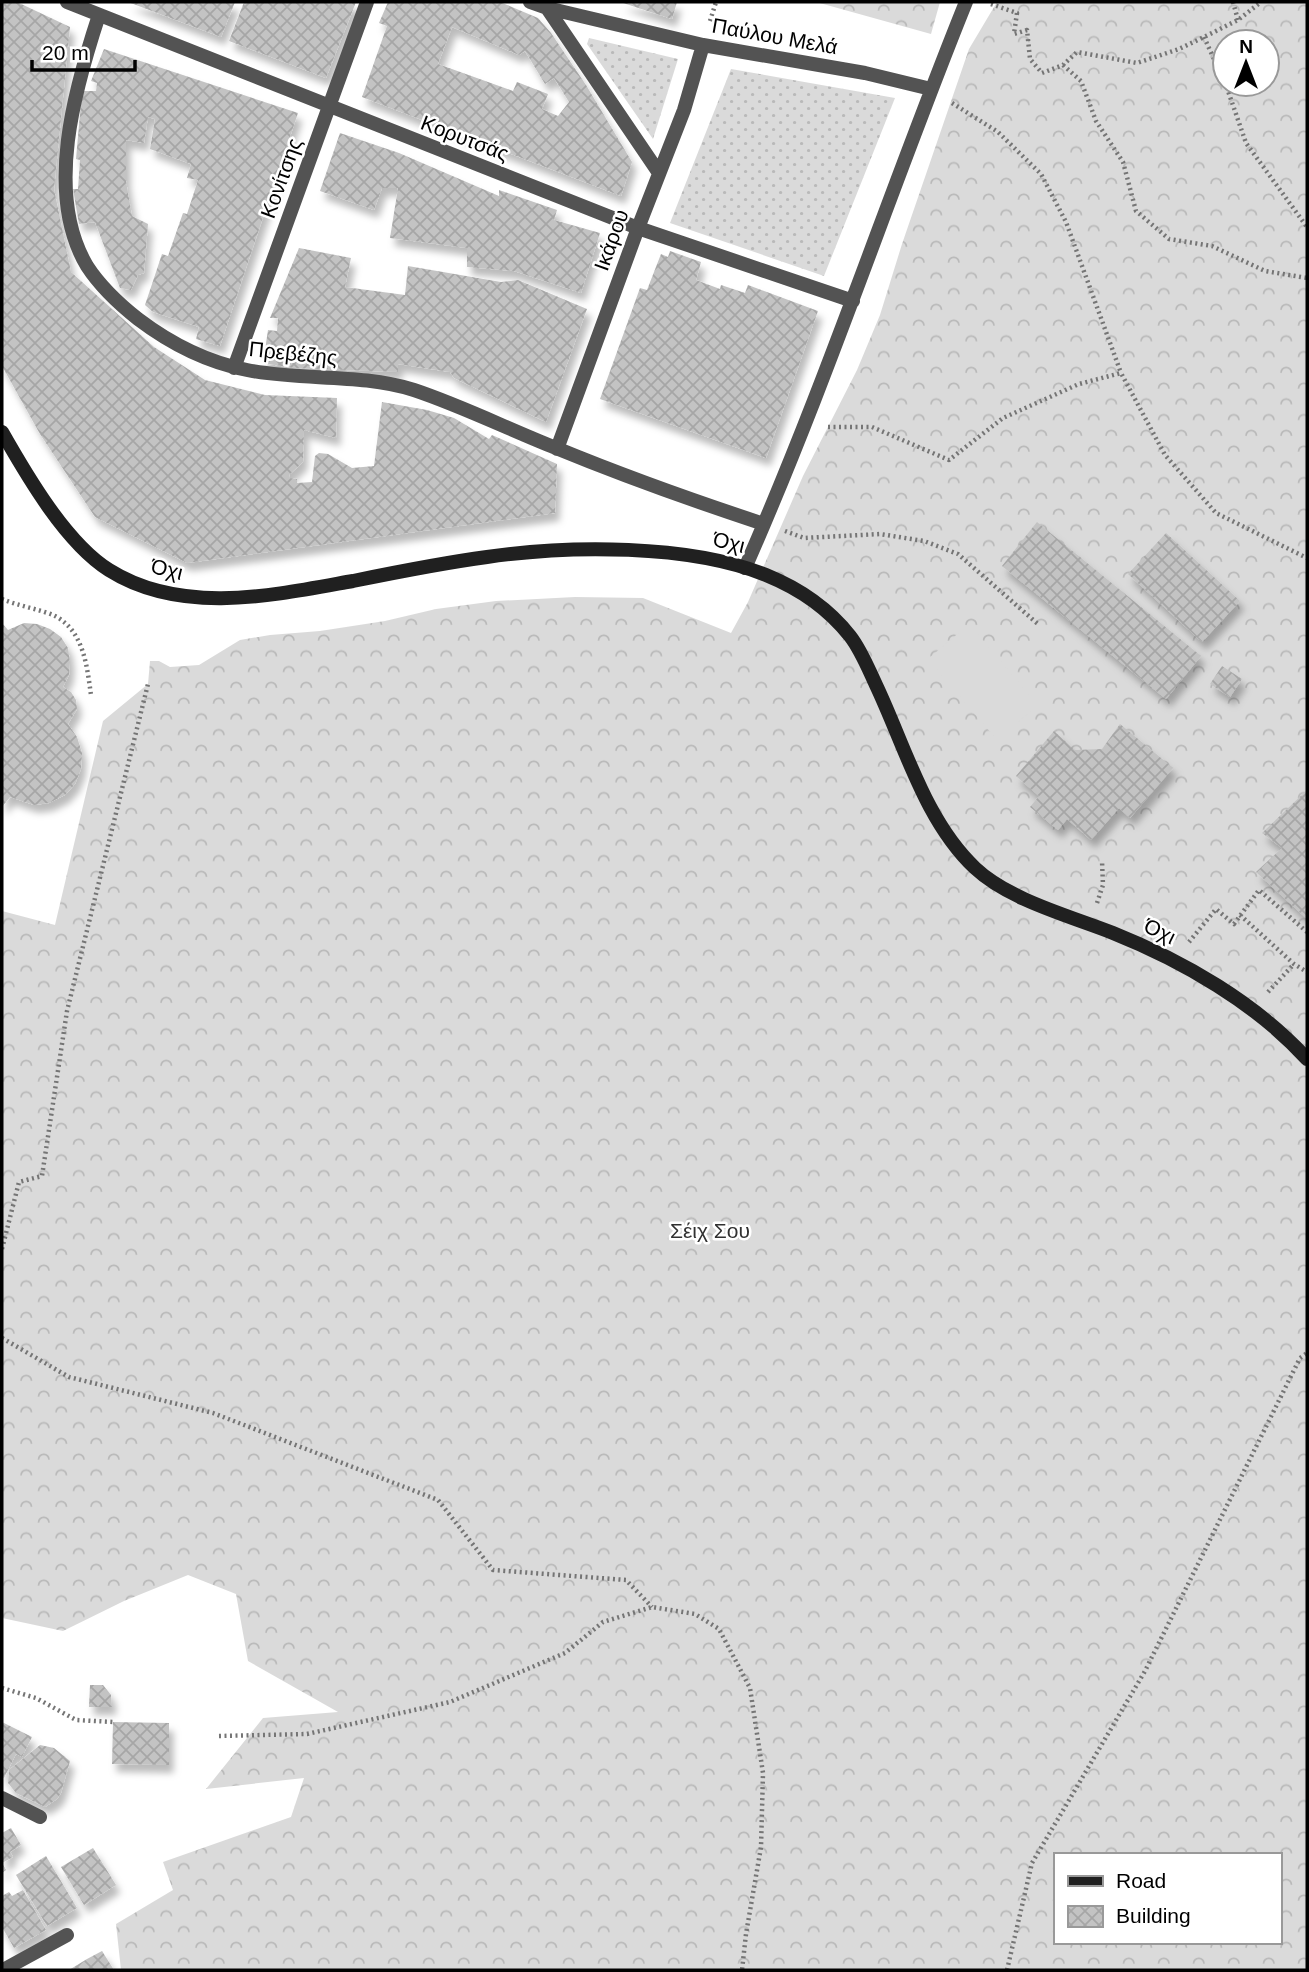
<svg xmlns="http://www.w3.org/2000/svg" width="1309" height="1972" font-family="Helvetica,sans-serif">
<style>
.grass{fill:url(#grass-dots)}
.forest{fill:url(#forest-crowns);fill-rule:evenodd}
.pitch{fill:#dadada}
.building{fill:url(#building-cross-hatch);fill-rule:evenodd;filter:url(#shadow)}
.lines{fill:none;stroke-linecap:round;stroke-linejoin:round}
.path{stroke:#757575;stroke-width:4.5;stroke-dasharray:2 3.5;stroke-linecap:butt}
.street{stroke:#535353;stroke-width:14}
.secondary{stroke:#202020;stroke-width:14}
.labels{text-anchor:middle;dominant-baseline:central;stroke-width:5;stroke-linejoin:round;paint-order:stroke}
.street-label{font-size:21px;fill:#000;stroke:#fff}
.park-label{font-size:21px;fill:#313131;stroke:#fff}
</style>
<defs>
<pattern id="grass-dots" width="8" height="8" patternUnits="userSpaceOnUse" patternTransform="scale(1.75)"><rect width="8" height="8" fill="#dadada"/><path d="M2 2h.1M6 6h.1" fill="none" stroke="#b9b9b9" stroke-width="1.8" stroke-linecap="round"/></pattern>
<pattern id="forest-crowns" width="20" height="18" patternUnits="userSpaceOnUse" patternTransform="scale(1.75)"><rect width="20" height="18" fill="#dadada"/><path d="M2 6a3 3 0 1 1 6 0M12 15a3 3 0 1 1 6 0" fill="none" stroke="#b9b9b9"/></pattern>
<pattern id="building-cross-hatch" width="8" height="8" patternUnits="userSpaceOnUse" patternTransform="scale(1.75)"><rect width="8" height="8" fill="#c3c3c3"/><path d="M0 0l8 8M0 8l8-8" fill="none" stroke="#a6a6a6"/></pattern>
<filter id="shadow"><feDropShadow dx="4.5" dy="8" stdDeviation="3.5" flood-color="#0004"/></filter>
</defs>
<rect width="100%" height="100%" fill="#fff"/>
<path class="grass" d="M589 38 678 59 653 139 587 44Z
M731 69 895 98 824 276 670 223Z"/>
<path class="forest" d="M816 2H940L931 34Z
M997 2H1307V1970H121L116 1924 173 1890 163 1862 291 1817 304 1778 206 1789 263 1718 338 1712 248 1661 236 1594 188 1575 124 1601 63 1631 2 1618V911L55 925 103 721 148 684 150 661H159L170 667 199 665 240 640 270 635 320 631 385 621 436 609 496 601 575 597 643 598 731 633 748 602 803 476 857 370 880 315 902 244 969 49ZM1225 42H1267V84H1225ZM1055 1855H1279V1942H1055Z"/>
<path class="pitch" d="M969 624 1038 705 997 740 928 659Z"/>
<path class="building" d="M2 2H17L70 27 54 189 71 272 154 347 205 380 265 395 337 398 336 438 304 430 303 462 289 475 290 478 297 479V483L312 482 315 456 319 453 328 454 352 468 374 466 382 402 427 410 454 418 489 439 492 435 557 464 555 513 187 563 95 517 40 434 2 366Z
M128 2H235L221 37Z
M244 2H356L326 78 229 41Z
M388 2H500L538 18 551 33 586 85 632 162 621 196 362 97 387 26 379 23ZM452 27 519 55 525 51 545 84 554 78 569 102 558 116 542 109 548 94 517 82 513 91 438 64Z
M620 2H677L672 19Z
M104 49 298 113 220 346 196 339 199 327 153 312 145 305 162 254 168 256 183 213 187 214 198 180 187 178 191 164 150 149 155 119 148 117 144 143 126 140V181L132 216 148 224 144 273 138 275 131 290 120 288 95 222 79 224 73 189H78L80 160 76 159 82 91H96L97 83 91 81Z
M340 133 399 153 499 196V190L557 210 554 220 600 233 581 293 514 271 467 267V248L390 238 398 188H382L374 210 320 191Z
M299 248 351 258 345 287 405 295 408 266 501 282 518 280 587 309 546 422 454 378 450 372 398 364V372L293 368 263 363 268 330 277 331 278 318H270Z
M670 251 701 262 696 280 720 289 721 285 745 293 748 285 818 311 766 458 600 399 640 288 647 290 661 254 668 257Z
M1037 522 1201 656 1166 699 1002 566Z
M1166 533 1240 601 1202 642 1128 574Z
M2 623 8 630 24 623 37 624 50 629 61 637 68 648 70 662 69 675 63 687 71 692 76 700 77 709 68 724 77 737 82 753 81 769 75 784 65 795 49 803 34 805 10 797 2 807Z
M1222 666 1242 679 1230 697 1210 684Z
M1120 724 1173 768 1130 818 1119 808 1091 840 1067 819 1058 830 1030 807 1039 796 1016 776 1054 731 1075 750 1102 749Z
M1307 790V919L1256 872 1282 848 1262 833Z
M90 1685H103L111 1695 112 1707H89Z
M2 1722 32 1737 22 1757 16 1754 4 1778 2 1777Z
M113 1722 169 1723V1765L112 1764Z
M40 1745 54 1748 70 1761 61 1793 57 1799 45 1807 16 1793 8 1783 9 1770Z
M11 1828 21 1845 10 1852 13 1857 2 1863 6 1870 2 1873V1833Z
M93 1848 116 1885 84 1905 61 1867Z
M46 1856 77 1908 47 1926 16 1875Z
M23 1890 46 1930 14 1948 2 1927V1896L9 1892 12 1896Z
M102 1951 114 1970H69L87 1959Z"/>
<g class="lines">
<path class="path" d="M1233 2 1238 20
M991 4 1017 13 1014 34 1027 30 1030 59 1042 73 1063 65 1077 52 1137 63 1179 49 1204 37 1238 20 1261 2
M710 21 716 2
M1204 37 1227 88 1246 143 1307 227
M1063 65 1081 81 1096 121 1123 162 1136 211 1169 239 1212 246 1265 271 1307 278
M952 103 998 132 1041 174 1066 222 1121 373
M828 427H872L949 460 1003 418 1079 384 1121 373 1165 455 1216 513 1307 558
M785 531 804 538 880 534 924 541 958 554 1039 625
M2 599C18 606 40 609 55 616 84 631 87 667 91 695
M1097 903 1103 885 1102 861
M1240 915 1294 964 1307 972
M1189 942 1216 909 1234 924 1259 890 1307 932
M1268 992 1294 964
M2 1249 19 1182 42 1176 67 1011 148 684
M2 1338 69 1377 213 1413 438 1500 493 1570 626 1580 652 1607
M2 1688 36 1698 76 1720 113 1722
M219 1736 307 1734 450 1702 565 1653 603 1622 652 1607 695 1614 719 1629 750 1688 763 1773 761 1847 746 1934 742 1970
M1007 1970 1032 1863 1145 1671 1300 1358 1307 1353"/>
<path class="street" d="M67 2 638 228 853 301
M530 2 547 8 703 45 865 73 931 89
M548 6 547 8 659 173
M99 15C75 88 44 194 87 266 100 286 119 304 138 319 171 344 206 362 247 370 302 381 360 373 414 390 462 406 508 429 556 448 624 476 694 501 764 524
M234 368 367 2
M557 449 638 228 684 110 703 45
M745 568C827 382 890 190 966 2
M2 1798 40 1817
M3 1970 67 1935"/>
<path class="secondary" d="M2 432C27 476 66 543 109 570 182 616 275 595 353 581 397 572 442 563 487 557 569 545 689 544 766 575 798 588 828 608 850 636 861 650 868 668 876 685 905 746 925 821 975 868 1009 900 1070 916 1113 933 1183 961 1256 1003 1307 1059"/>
</g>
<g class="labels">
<g class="street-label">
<text transform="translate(775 36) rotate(10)">Παύλου Μελά</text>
<text transform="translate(465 138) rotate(21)">Κορυτσάς</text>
<text transform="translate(281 178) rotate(-70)">Κονίτσης</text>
<text transform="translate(611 240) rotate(-70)">Ικάρου</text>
<text transform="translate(293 353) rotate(6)">Πρεβέζης</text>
<text transform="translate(729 542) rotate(14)">Όχι</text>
<text transform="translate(167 569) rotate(14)">Όχι</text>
<text transform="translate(1160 931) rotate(26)">Όχι</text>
</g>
<g class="park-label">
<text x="710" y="1230">Σέιχ Σου</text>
</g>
</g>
<rect width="1309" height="1972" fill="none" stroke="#000000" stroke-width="7"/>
<rect x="1054" y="1853" width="228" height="91" fill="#ffffff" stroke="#999999" stroke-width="2"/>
<rect x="1068" y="1876" width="35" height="10" fill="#202020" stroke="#999999" stroke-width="2"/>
<text x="1116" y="1888" font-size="21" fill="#000000">Road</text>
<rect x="1068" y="1906" width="35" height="21" fill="url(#building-cross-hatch)" stroke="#999999" stroke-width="2"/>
<text x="1116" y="1923" font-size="21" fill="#000000">Building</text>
<g transform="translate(1246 63)"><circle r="33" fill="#ffffff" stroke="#999999" stroke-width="2"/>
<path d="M0-5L12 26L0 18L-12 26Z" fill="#000000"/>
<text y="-10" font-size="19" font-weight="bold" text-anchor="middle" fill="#000000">N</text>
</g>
<path d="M32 60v10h103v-10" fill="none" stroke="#000000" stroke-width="3.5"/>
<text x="42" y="60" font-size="21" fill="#000000" stroke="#ffffff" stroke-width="5" paint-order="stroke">20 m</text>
</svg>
